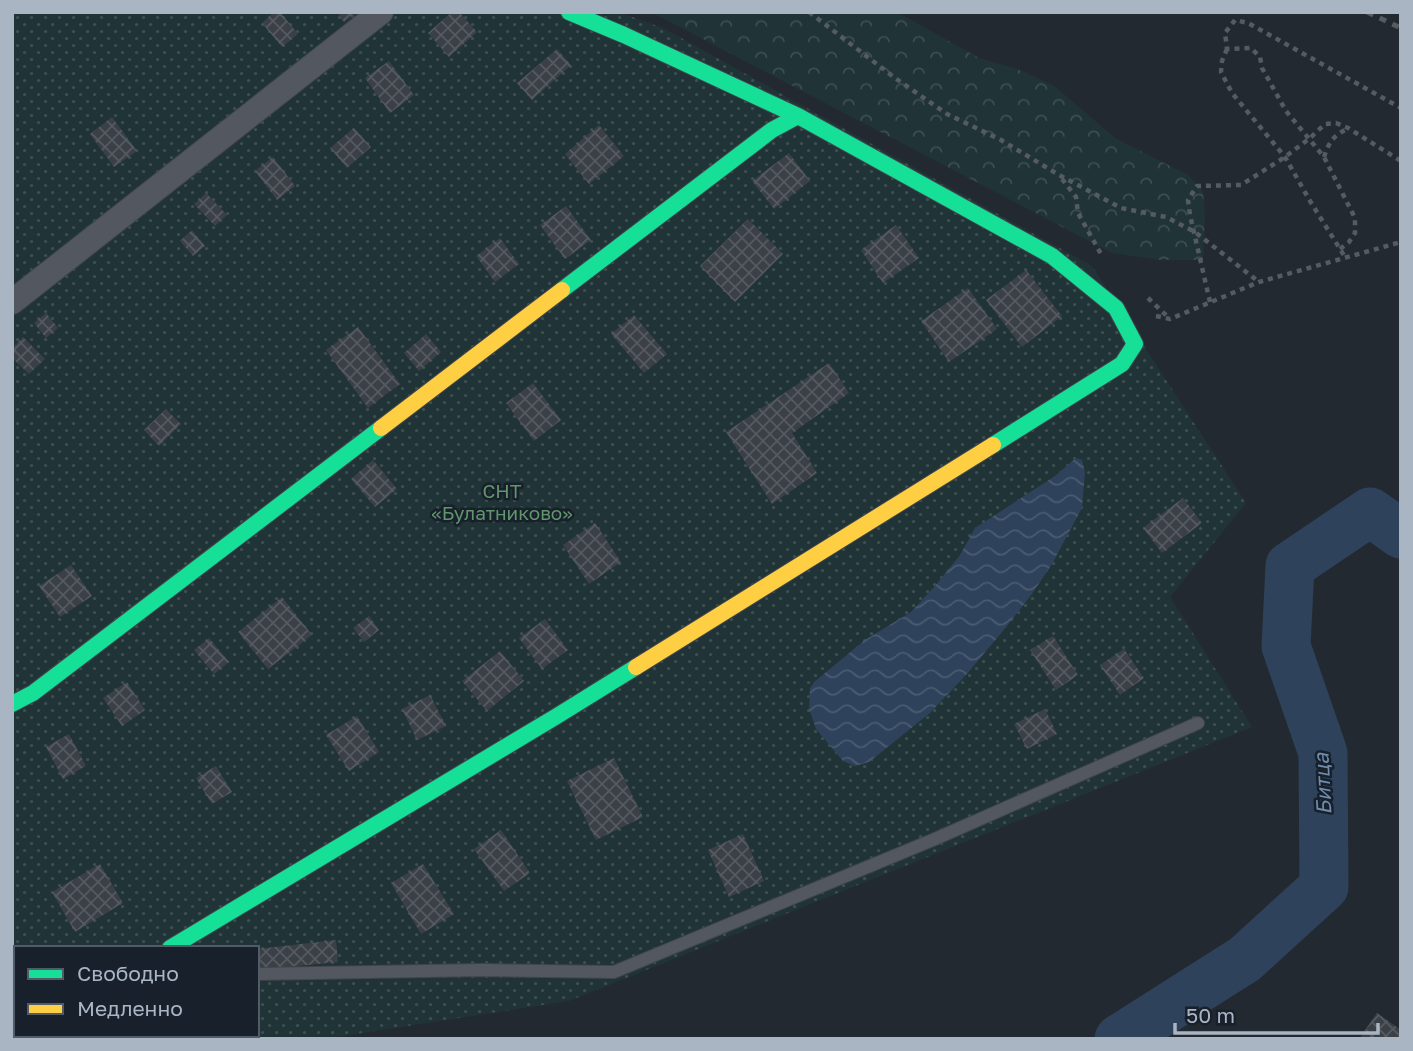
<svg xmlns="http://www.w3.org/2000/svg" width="1413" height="1051" font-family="'Golos Text',sans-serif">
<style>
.forest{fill:url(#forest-crowns)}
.park{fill:url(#park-dots);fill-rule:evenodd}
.water{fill:url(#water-waves)}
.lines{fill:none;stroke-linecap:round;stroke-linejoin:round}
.river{stroke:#2e425b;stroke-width:49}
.building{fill:url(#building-cross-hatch)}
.lane-casing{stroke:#40454b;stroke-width:14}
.street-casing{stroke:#40454b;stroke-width:26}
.fast-casing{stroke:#40454b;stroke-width:18}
.slow-casing{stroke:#40454b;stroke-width:18}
.path{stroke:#545b62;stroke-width:4.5;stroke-dasharray:5 5;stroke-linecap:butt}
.lane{stroke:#525760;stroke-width:12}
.street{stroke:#525760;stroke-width:24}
.fast{stroke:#16e098;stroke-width:16}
.slow{stroke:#ffcf43;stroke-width:16}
.rail{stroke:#565b62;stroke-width:5;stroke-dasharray:7 7;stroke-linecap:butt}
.labels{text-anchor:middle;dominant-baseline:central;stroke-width:5;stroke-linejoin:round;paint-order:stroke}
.park-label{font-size:19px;fill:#61956c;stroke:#17202b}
.water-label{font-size:21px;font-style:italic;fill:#708daf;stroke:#17202b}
</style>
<defs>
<pattern id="forest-crowns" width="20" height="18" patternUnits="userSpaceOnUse" patternTransform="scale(1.75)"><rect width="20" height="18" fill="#203336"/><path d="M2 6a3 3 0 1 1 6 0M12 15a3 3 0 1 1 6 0" fill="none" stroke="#3e4e51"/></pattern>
<pattern id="park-dots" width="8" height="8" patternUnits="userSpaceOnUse" patternTransform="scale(1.75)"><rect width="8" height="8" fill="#203336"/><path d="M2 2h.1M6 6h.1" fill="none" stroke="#3e4e51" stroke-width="1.8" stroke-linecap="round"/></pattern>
<pattern id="water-waves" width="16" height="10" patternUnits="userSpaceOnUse" patternTransform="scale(1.75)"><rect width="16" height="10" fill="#2e425b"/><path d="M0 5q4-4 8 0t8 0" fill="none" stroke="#4a5b71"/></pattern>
<pattern id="building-cross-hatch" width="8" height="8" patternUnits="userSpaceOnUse" patternTransform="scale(1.75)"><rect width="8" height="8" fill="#3b4047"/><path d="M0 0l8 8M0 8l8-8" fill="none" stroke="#555960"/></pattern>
</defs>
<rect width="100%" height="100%" fill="#232930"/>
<path class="forest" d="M648 12H897L979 58 1017 69 1053 85 1115 138 1188 175 1203 191 1205 217 1203 260H1160L1112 253 659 16Z"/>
<path class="park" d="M12 12H619L663 28 1092 266 1246 503 1170 597 1252 727 569 1001 324 1039H12ZM16 948H257V1035H16Z"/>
<path class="water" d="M1076 458 1082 460 1085 472 1082 508 1052 564 1032 594 1003 631 966 675 930 713 869 762 855 766 843 761 816 729 809 709 810 688 814 682 865 640 911 612 935 586 960 555 975 528 1055 476Z"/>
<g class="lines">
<path class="river" d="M1119 1039 1245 959 1324 887 1323 753 1286 646 1290 566 1370 512 1401 534"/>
</g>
<path class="building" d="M274 12H280L298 34 282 47 262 23Z
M337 12H359L344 22Z
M452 12H459L477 32 449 57 428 33Z
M557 49 571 65 532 100 517 83Z
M389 61 414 95 390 113 365 78Z
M112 117 137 151 114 167 90 134Z
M599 125 624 156 589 184 565 154Z
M354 128 371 147 347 168 330 148Z
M789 153 810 181 774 209 752 181Z
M273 157 295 186 277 200 255 171Z
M206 193 227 215 215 226 194 204Z
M566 206 591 240 565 259 540 225Z
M748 219 783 254 735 302 700 266Z
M896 225 919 258 883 283 861 250Z
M192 230 205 246 193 256 180 241Z
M500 238 519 264 495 282 476 256Z
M1026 270 1062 316 1022 347 986 300Z
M968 288 997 329 949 362 921 321Z
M46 313 58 328 46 338 34 323Z
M634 315 667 354 644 373 611 334Z
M358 327 400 384 368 408 326 350Z
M426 334 441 352 419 371 404 353Z
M23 337 45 359 29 374 12 358V348Z
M829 363 849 393 792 433 817 473 772 504 726 432Z
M533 383 561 420 534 441 506 403Z
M166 409 181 424 159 446 144 430Z
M373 460 397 489 375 507 351 479Z
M1183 498 1202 523 1162 553 1143 528Z
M595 523 621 562 589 584 563 545Z
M71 565 92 596 60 617 39 586Z
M282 597 312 635 268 669 238 632Z
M369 616 379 630 364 642 353 628Z
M545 619 568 650 542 669 519 638Z
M1053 636 1078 675 1056 690 1030 650Z
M209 638 229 662 214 674 194 650Z
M1124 649 1144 678 1120 695 1100 665Z
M500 651 524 681 487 711 462 681Z
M127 682 145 710 122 726 103 698Z
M430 695 446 726 417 740 402 709Z
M1045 709 1057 734 1027 749 1014 724Z
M357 716 379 752 349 771 326 735Z
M69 734 86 766 63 779 46 747Z
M614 758 643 817 596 840 567 781Z
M216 766 232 792 212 804 196 778Z
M501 830 530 873 504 891 474 849Z
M743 834 764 881 729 897 708 850Z
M100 864 123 903 75 932 52 892Z
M423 864 454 914 421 934 391 883Z
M336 940 338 962 257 970V949Z
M1377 1013 1401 1030V1039H1359Z"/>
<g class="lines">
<g class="lane-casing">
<path id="lane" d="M257 974 482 970 614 972 935 839 1198 723"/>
</g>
<g class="street-casing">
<path id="street" d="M12 302 381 12
M18 1039 24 1035"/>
</g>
<g class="fast-casing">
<path id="fast" d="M569 12 624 35 798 116 1052 256 1116 308 1135 344 1122 364 993 445
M562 290 772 130 798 116
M12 704 33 693 381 428
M170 948 557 716 636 667"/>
</g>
<g class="slow-casing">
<path id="slow" d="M381 428 562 290
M636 667 993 445"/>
</g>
<path class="path" d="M809 12 895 78 947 114 1001 140 1059 175 1121 208 1166 217 1195 232 1259 282
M1227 49 1222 61 1221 72 1232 93 1285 157 1310 201 1345 257
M1324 157C1329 142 1333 136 1347 129
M1062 179 1076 197 1078 213 1101 254
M1340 249 1349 242 1355 233V218L1324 157 1286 111 1262 68 1260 57 1251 48 1227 49 1225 33 1235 20 1248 23 1401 108
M1148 298 1169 318
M1210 302 1190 215 1188 200 1197 186 1241 185 1285 157 1310 138 1325 124 1336 123 1348 128 1401 161
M1156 316 1170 319 1259 282 1401 242"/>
<use href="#lane" class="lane"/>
<use href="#street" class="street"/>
<use href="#fast" class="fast"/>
<use href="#slow" class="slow"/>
<path class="rail" d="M1367 12 1401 28"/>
</g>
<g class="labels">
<g class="park-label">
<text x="502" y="490">СНТ<tspan x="502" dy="22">«Булатниково»</tspan></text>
</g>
<g class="water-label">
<text transform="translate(1322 784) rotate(-93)">Битца</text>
</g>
</g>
<rect width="1413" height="1051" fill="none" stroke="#aab5c4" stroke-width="28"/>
<rect x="14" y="946" width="245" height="91" fill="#17202b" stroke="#525c68" stroke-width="2"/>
<rect x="28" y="969" width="35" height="10" fill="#16e098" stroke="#525c68" stroke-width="2"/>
<text x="77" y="981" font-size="21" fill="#aab5c4">Свободно</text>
<rect x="28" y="1004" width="35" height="10" fill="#ffcf43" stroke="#525c68" stroke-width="2"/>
<text x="77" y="1016" font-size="21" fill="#aab5c4">Медленно</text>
<path d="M1175 1023v10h203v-10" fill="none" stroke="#aab5c4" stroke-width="3.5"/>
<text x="1186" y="1023" font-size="21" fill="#aab5c4" stroke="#17202b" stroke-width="5" paint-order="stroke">50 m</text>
</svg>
